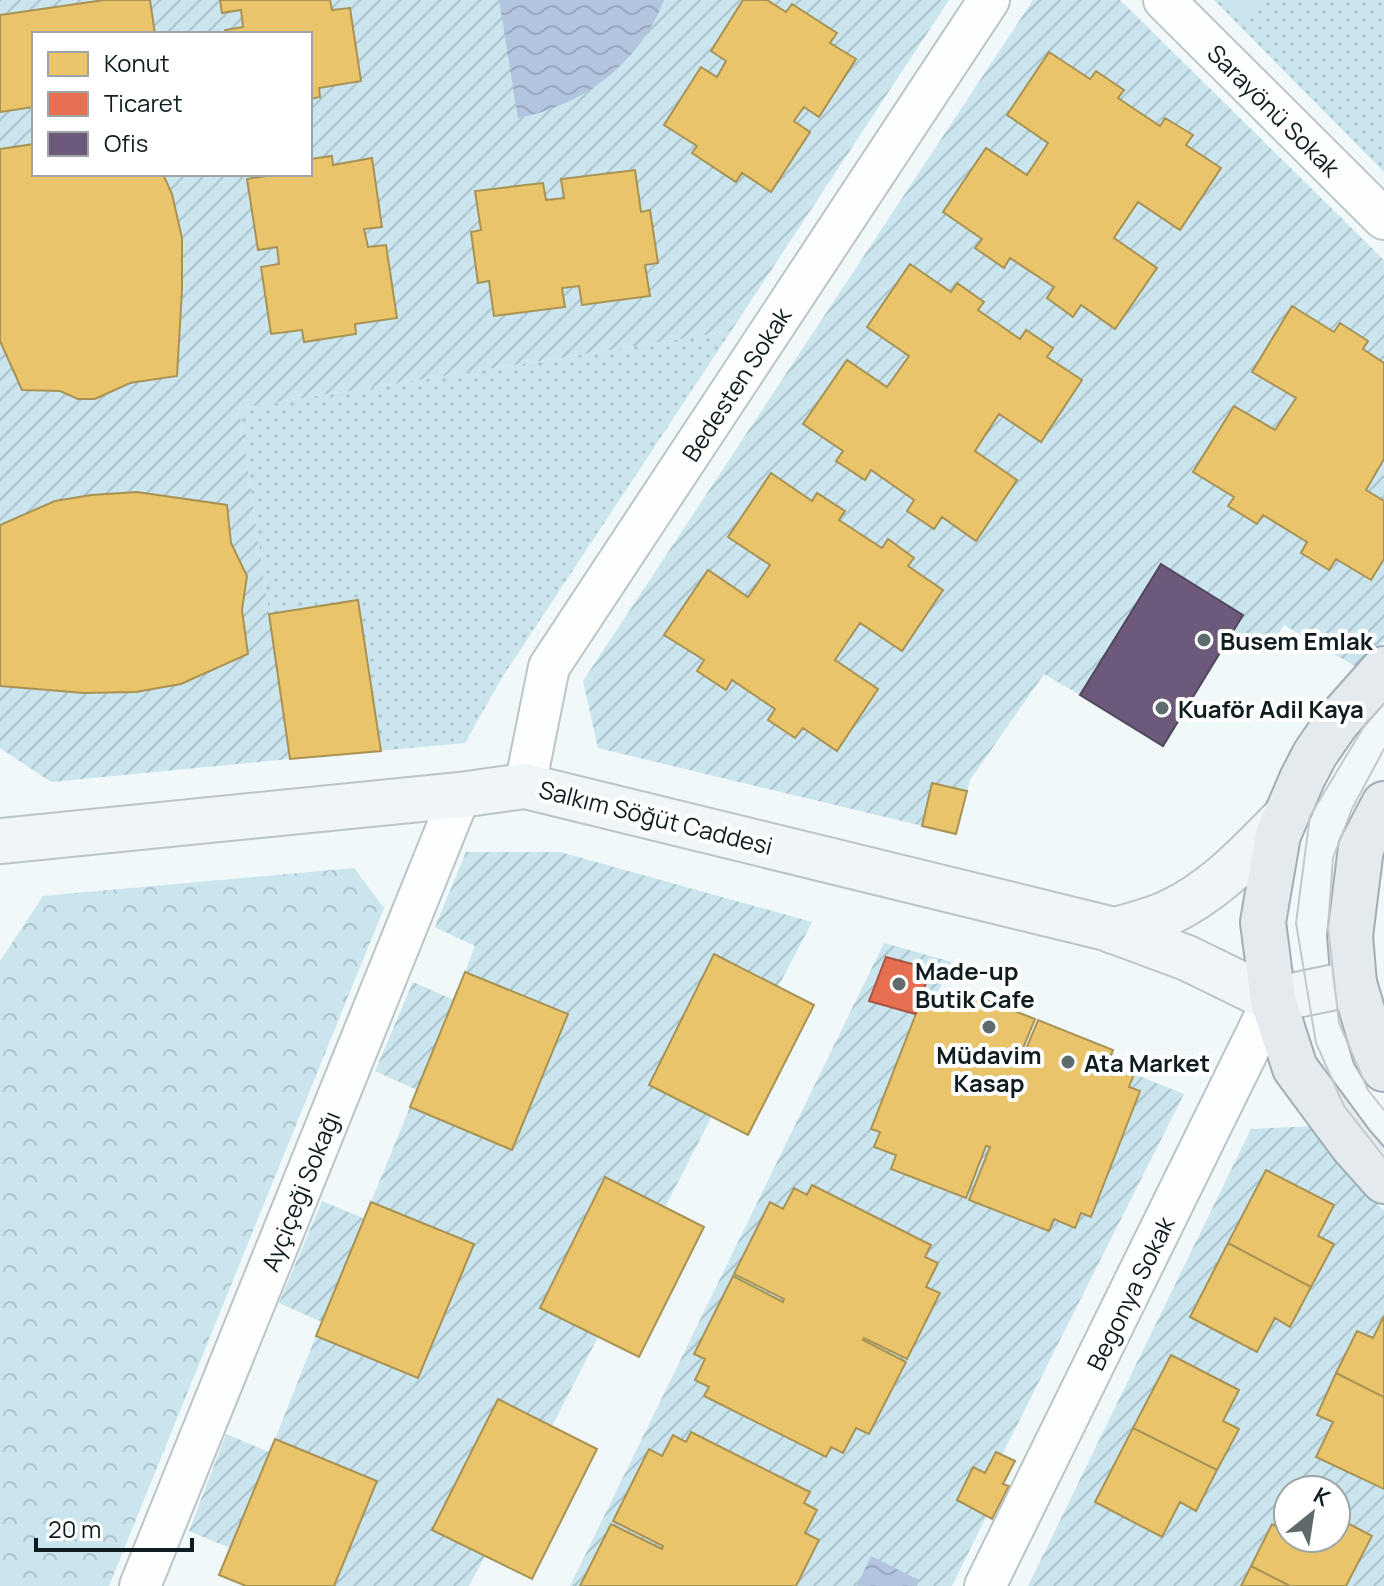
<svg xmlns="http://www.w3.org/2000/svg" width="1384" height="1586" font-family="Manrope,sans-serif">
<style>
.grass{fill:url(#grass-dots)}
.forest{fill:url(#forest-crowns)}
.garden{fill:url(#garden-furrows);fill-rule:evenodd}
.pitch{fill:#cae5ed}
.water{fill:url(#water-waves)}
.homes{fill:#e9c46a;stroke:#a89254;stroke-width:2}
.shops{fill:#e76f51;stroke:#a65642;stroke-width:2}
.offices{fill:#6d597a;stroke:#51475f;stroke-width:2}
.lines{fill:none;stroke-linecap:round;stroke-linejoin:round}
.street-casing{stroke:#bbc4c7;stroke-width:44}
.secondary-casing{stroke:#bbc4c7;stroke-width:48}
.primary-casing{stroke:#a1aeb5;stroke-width:48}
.street{stroke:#fdfefe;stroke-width:40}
.secondary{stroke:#f0f5f7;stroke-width:44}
.primary{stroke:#e4eaee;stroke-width:44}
.tram{stroke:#c6c8c9;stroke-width:2}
.poi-dot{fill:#5f6a6c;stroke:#fff;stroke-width:3}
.labels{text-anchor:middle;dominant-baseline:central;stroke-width:8;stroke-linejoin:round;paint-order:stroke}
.street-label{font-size:24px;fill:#101d20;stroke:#fff}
.poi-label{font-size:24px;font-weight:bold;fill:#101d20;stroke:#fff;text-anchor:start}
</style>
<defs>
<pattern id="grass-dots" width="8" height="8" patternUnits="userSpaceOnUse" patternTransform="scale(2)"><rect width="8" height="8" fill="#cae5ed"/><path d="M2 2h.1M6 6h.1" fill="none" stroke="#acc4cb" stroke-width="1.8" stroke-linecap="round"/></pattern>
<pattern id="forest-crowns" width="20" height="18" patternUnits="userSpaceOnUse" patternTransform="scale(2)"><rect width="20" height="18" fill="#cae5ed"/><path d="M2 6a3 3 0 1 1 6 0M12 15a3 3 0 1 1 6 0" fill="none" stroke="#acc4cb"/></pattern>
<pattern id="garden-furrows" width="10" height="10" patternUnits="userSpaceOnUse" patternTransform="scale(2)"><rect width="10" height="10" fill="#cae5ed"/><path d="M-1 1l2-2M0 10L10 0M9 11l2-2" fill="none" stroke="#acc4cb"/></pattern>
<pattern id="water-waves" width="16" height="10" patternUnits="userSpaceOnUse" patternTransform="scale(2)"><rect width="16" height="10" fill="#b3c4df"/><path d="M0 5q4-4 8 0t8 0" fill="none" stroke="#99a8bf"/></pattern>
</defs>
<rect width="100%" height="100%" fill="#f1f8fa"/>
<path class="grass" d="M1214 0H1384V172Z
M731 331 503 676 465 743 290 759 239 408Z"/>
<path class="forest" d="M354 868 384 908 109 1586H0V961L43 896Z"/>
<path class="garden" d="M0 0H949L731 331 239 408 290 759 51 782 0 748ZM34 34H310V174H34Z
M1033 0H1120L1384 260V641L1360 669 1284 625 1267 652 1232 633 1242 615 1160 565 1080 695 1044 674 970 780 956 834 598 748 583 681Z
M466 852H560L812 922 778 987 714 955 649 1085 712 1116 665 1207 605 1177 540 1307 598 1337 552 1426 433 1530 485 1556 469 1586H334L377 1481 275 1439 316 1336 419 1378 474 1244 371 1202 410 1107 512 1150 465 972 475 946 435 927Z
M884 943 952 962 930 1009 918 1006 871 1128 880 1132 875 1147 896 1155 892 1169 966 1198 986 1146 990 1147 969 1200 1049 1231 1054 1219 1075 1228 1081 1213 1091 1217 1134 1074 1184 1094 1002 1455 995 1453 985 1473 973 1468 957 1500 987 1515 952 1586H570Z
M413 982 454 1000 417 1090 375 1071Z
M1315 1126 1344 1166 1384 1211V1586H1028L1251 1129ZM1288 1490H1336V1538H1288Z
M322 1201 365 1219 322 1322 279 1303Z
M226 1434 269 1452 230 1548 189 1531Z"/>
<path class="pitch" d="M1222 0H1267L1244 22Z"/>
<path class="water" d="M499 0H664C640 63 583 106 518 118Z
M871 1556 919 1580 917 1586H857Z"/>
<path class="homes" d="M104 0H150L155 34H34V107L0 112V15Z
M220 0H330L332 10 350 8 361 81 319 88 320 97 310 99V34H225V30L243 27 241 10 222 13Z
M743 0H767L786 12 792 4 837 33 830 43 856 59 819 117 804 107 794 121 810 132 771 192 742 173 736 182 692 153 697 146 664 125 701 67 717 77 726 61 711 51Z
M1049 52 1090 79 1096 71 1124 90 1118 98 1160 126 1165 118 1193 135 1186 145 1221 168 1180 230 1138 202 1114 238 1157 268 1115 329 1081 305 1073 317 1047 298 1054 287 1010 258 1004 268 975 248 982 239 943 212 986 148 1027 175 1048 143 1007 115Z
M34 144V174H163L172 194 182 238V290L177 376 130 383 95 399H78L60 391 22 390 0 341V149Z
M332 156 333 165 372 158 382 227 364 229 368 247 386 245 397 318 355 324 356 334 304 342 302 330 271 334 261 267 279 264 277 247 258 250 247 179 279 174H310V159Z
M635 170 641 212 650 210 658 263 645 265 650 296 582 305 579 286 562 288 565 307 494 316 489 281 478 283 471 232 481 230 475 191 543 183 546 200 564 198 561 179Z
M910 264 951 292 957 283 984 302 978 310 1020 339 1026 330 1053 348 1047 357 1082 380 1041 442 999 414 975 451 1017 480 976 541 942 517 934 529 907 511 914 500 871 470 865 480 836 461 843 451 803 424 847 360 887 387 909 356 867 327Z
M1292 306 1334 332 1340 323 1368 341 1363 349 1384 363V459L1366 490 1384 501V559L1371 580 1336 559 1329 570 1301 553 1307 542 1263 515 1257 524 1228 506 1234 497 1193 472 1234 406 1275 430 1296 398 1252 372Z
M771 473 812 501 817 493 845 511 839 520 882 548 888 539 914 558 908 566 943 590 902 651 860 623 835 660 878 689 837 751 803 728 795 738 768 720 775 709 732 680 726 690 697 671 704 660 664 635 708 570 748 597 770 565 728 537Z
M137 492 227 505 231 543 247 576 242 610 248 654 181 684 136 692 84 693 0 686V525L55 501 91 495Z
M358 600 381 751 290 759 269 614Z
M932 783 967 791 956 834 922 826Z
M714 954 814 1005 748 1135 649 1085Z
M465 972 568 1014 512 1150 410 1107Z
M966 992 1035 1019 1017 1063 1020 1064 1038 1020 1113 1050 1108 1064 1134 1074 1129 1087 1140 1091 1091 1217 1081 1213 1075 1228 1054 1219 1049 1231 969 1200 990 1147 986 1146 966 1198 891 1169 896 1155 874 1147 880 1132 871 1129 919 1006 930 1009 936 996 961 1006Z
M1266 1170 1334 1205 1318 1236 1334 1244 1311 1287 1228 1243Z
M605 1177 704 1227 639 1357 540 1308Z
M812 1185 931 1245 925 1257 938 1263 926 1287 940 1293 907 1359 864 1338 863 1340 906 1362 869 1434 856 1428 843 1453 831 1447 826 1457 704 1396 709 1387 695 1380 705 1359 694 1354 733 1276 783 1302 784 1299 734 1274 770 1202 783 1209 794 1188 807 1195Z
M371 1202 474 1244 418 1378 316 1336Z
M1228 1243 1311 1287 1290 1327 1275 1318 1257 1352 1190 1317Z
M1384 1316V1397L1336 1373 1357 1331 1373 1338Z
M1171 1355 1239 1390 1223 1421 1239 1429 1217 1470 1133 1428Z
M1336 1373 1384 1397V1489L1316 1457 1333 1422 1317 1415Z
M498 1399 597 1449 532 1579 432 1530Z
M1133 1428 1217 1470 1196 1511 1180 1502 1162 1537 1095 1502Z
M691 1432 810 1492 804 1503 817 1510 805 1533 819 1540 796 1586H580L611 1524 662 1549 663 1546 613 1521 649 1449 662 1456 673 1435 686 1442Z
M275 1439 377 1481 334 1586H246L219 1575Z
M996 1452 1015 1461 1003 1484 1009 1486 992 1519 957 1500 973 1467 985 1473Z
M1336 1517 1372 1536 1346 1586H1290L1251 1566 1272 1524 1288 1532V1538H1336Z
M1251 1566 1290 1586H1241Z"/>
<path class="shops" d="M886 957 931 969 915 1014 869 1001Z"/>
<path class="offices" d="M1161 564 1243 615 1163 746 1080 695Z"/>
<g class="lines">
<g class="street-casing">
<path id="street" d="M1164 0 1384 219
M525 786 549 667 989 0
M140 1586 460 795
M985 1586 1273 1000"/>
</g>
<g class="secondary-casing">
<path id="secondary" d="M0 841 460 795 525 786 1106 928 1187 958 1273 1000 1354 983
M1113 931C1131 925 1151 921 1168 913 1214 892 1250 853 1285 817"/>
</g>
<g class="primary-casing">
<path id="primary" d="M1384 669 1337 722 1315 754 1302 779 1278 835 1263 922 1273 1000 1295 1068 1352 1145 1384 1181
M1384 804 1361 848 1350 936 1354 983 1375 1054 1384 1069"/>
</g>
<use href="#street" class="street"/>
<use href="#secondary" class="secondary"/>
<use href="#primary" class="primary"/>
<path class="tram" d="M1384 704 1366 723 1310 816 1296 923 1316 1043 1344 1106 1384 1157
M1384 749 1352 809 1333 858 1328 927 1339 1023 1368 1090 1384 1110"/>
</g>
<g class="poi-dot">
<circle cx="1204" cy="640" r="8"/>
<circle cx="1162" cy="708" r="8"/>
<circle cx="899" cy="984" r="8"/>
<circle cx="989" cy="1027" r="8"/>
<circle cx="1068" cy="1062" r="8"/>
</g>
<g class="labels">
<g class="street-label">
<text transform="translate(1274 110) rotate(45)">Sarayönü Sokak</text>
<text transform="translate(736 384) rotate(-57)">Bedesten Sokak</text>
<text transform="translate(656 817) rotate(14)">Salkım Söğüt Caddesi</text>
<text transform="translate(300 1191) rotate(-68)">Ayçiçeği Sokağı</text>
<text transform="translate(1130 1293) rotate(-64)">Begonya Sokak</text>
</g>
<g class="poi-label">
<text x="1220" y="640">Busem Emlak</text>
<text x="1178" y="708">Kuaför Adil Kaya</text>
<text x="915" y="970">Made-up<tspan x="915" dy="28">Butik Cafe</tspan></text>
<text x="989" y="1054" text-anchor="middle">Müdavim<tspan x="989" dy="28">Kasap</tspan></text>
<text x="1084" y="1062">Ata Market</text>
</g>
</g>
<rect x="32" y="32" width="280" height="144" fill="#ffffff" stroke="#9fa5a6" stroke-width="2"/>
<rect x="48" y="52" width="40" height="24" fill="#e9c46a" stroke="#9fa5a6" stroke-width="2"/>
<text x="104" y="72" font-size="24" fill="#101d20">Konut</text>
<rect x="48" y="92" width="40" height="24" fill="#e76f51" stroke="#9fa5a6" stroke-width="2"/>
<text x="104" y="112" font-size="24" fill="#101d20">Ticaret</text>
<rect x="48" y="132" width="40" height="24" fill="#6d597a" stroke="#9fa5a6" stroke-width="2"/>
<text x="104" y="152" font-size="24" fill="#101d20">Ofis</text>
<g transform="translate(1312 1514) rotate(30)"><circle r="38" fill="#ffffff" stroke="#9fa5a6" stroke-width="2"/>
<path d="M0-6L14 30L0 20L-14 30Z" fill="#5f6a6c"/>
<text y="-12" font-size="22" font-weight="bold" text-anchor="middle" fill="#101d20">K</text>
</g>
<path d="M36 1538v12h156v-12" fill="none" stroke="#101d20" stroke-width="4"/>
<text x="48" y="1538" font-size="24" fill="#101d20" stroke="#ffffff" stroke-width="6" paint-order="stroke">20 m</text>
</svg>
